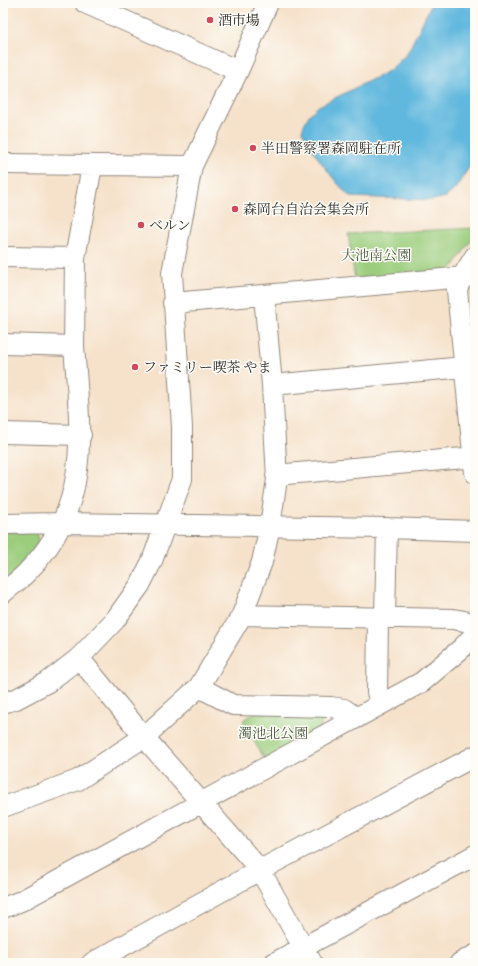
<svg xmlns="http://www.w3.org/2000/svg" width="478" height="966" font-family="'EB Garamond','Noto Serif JP',serif">
<style>
.green{fill:#9bcd7d;stroke:#637c54}
.water{fill:#61b8de;stroke:#467284}
.lines{fill:none;stroke-linecap:round;stroke-linejoin:round}
.minor-casing{stroke:#90867b;stroke-width:22}
.minor{stroke:#fff;stroke-width:20}
.poi-dot{fill:#d1495b;stroke:#fdfcf7;stroke-width:1.5}
.labels{text-anchor:middle;dominant-baseline:central;stroke-width:3;stroke-linejoin:round;paint-order:stroke}
.poi-label{font-size:14px;fill:#2b2b2b;stroke:#fdfcf7;text-anchor:start}
.park-label{font-size:14px;fill:#4d5c44;stroke:#fdfcf7}
</style>
<rect width="100%" height="100%" fill="#fdfcf7"/>
<filter id="ink" filterUnits="userSpaceOnUse"><feTurbulence type="fractalNoise" baseFrequency=".025" numOctaves="2"/><feDisplacementMap in="SourceGraphic" scale="8" xChannelSelector="R" yChannelSelector="G"/><feConvolveMatrix kernelMatrix="1 2 1 2 8 2 1 2 1" color-interpolation-filters="sRGB"/></filter>
<filter id="wash" filterUnits="userSpaceOnUse"><feTurbulence type="fractalNoise" baseFrequency=".012" numOctaves="4" result="noise"/><feDisplacementMap in="SourceGraphic" scale="16" xChannelSelector="R" yChannelSelector="G"/><feGaussianBlur stdDeviation="0.9" result="paint"/><feColorMatrix in="noise" values="0 0 0 0 0 0 0 0 0 0 0 0 0 0 0 0 0 1.4 0 .05"/><feComposite in="paint" operator="in"/></filter>
<g filter="url(#wash)">
<rect width="100%" height="100%" fill="#f6e2cb"/>
<path class="green" d="M475 228V235L450 271 355 279 348 234Z
M3 532H37L39 541 25 565 3 581Z
M254 713H312L322 720 320 730 271 758 262 756 243 720Z"/>
<path class="water" d="M432 3H475V158L455 189 446 197 432 200 350 197C332 178 313 154 302 130 306 119 310 112 319 106L389 71 407 54Z"/>
</g>
<g filter="url(#ink)">
<g class="lines">
<g class="minor-casing">
<path id="minor" d="M85 3 238 71
M3 164 192 166
M475 256 462 277 457 290 475 473
M3 257 75 258
M264 295 272 385 277 479 270 526 262 562 242 615 453 619 475 623
M173 303 475 276
M3 344 74 346 75 258 92 166
M272 385 475 366
M3 433 81 435
M276 475 475 457
M3 524 62 523 387 528 475 531
M3 593C11 586 21 579 28 571 93 505 80 429 74 346
M385 617 387 528
M378 619 377 692 380 705
M79 658 144 737 260 870 312 963
M199 687 233 705 331 707 344 709 357 718
M3 703 16 699 48 682 79 658 115 620 140 585 152 561 182 479V427L172 273 192 166 238 71 268 3
M3 807 78 780 144 737 199 687 242 615
M3 908 21 901 422 682 462 648 475 634
M92 963 260 870 475 756
M274 963 475 855
M460 963 475 955"/>
</g>
<use href="#minor" class="minor"/>
</g>
</g>
<g class="poi-dot">
<circle cx="210" cy="20" r="4"/>
<circle cx="253" cy="148" r="4"/>
<circle cx="235" cy="209" r="4"/>
<circle cx="141" cy="225" r="4"/>
<circle cx="135" cy="367" r="4"/>
</g>
<g class="labels">
<g class="poi-label">
<text x="218" y="20">酒市場</text>
<text x="261" y="148">半田警察署森岡駐在所</text>
<text x="243" y="209">森岡台自治会集会所</text>
<text x="149" y="225">ベルン</text>
<text x="143" y="367">ファミリー喫茶 やま</text>
</g>
<g class="park-label">
<text x="376" y="255">大池南公園</text>
<text x="273" y="733">濁池北公園</text>
</g>
</g>
<rect width="478" height="966" fill="none" stroke="#fdfcf7" stroke-width="16"/>
</svg>
